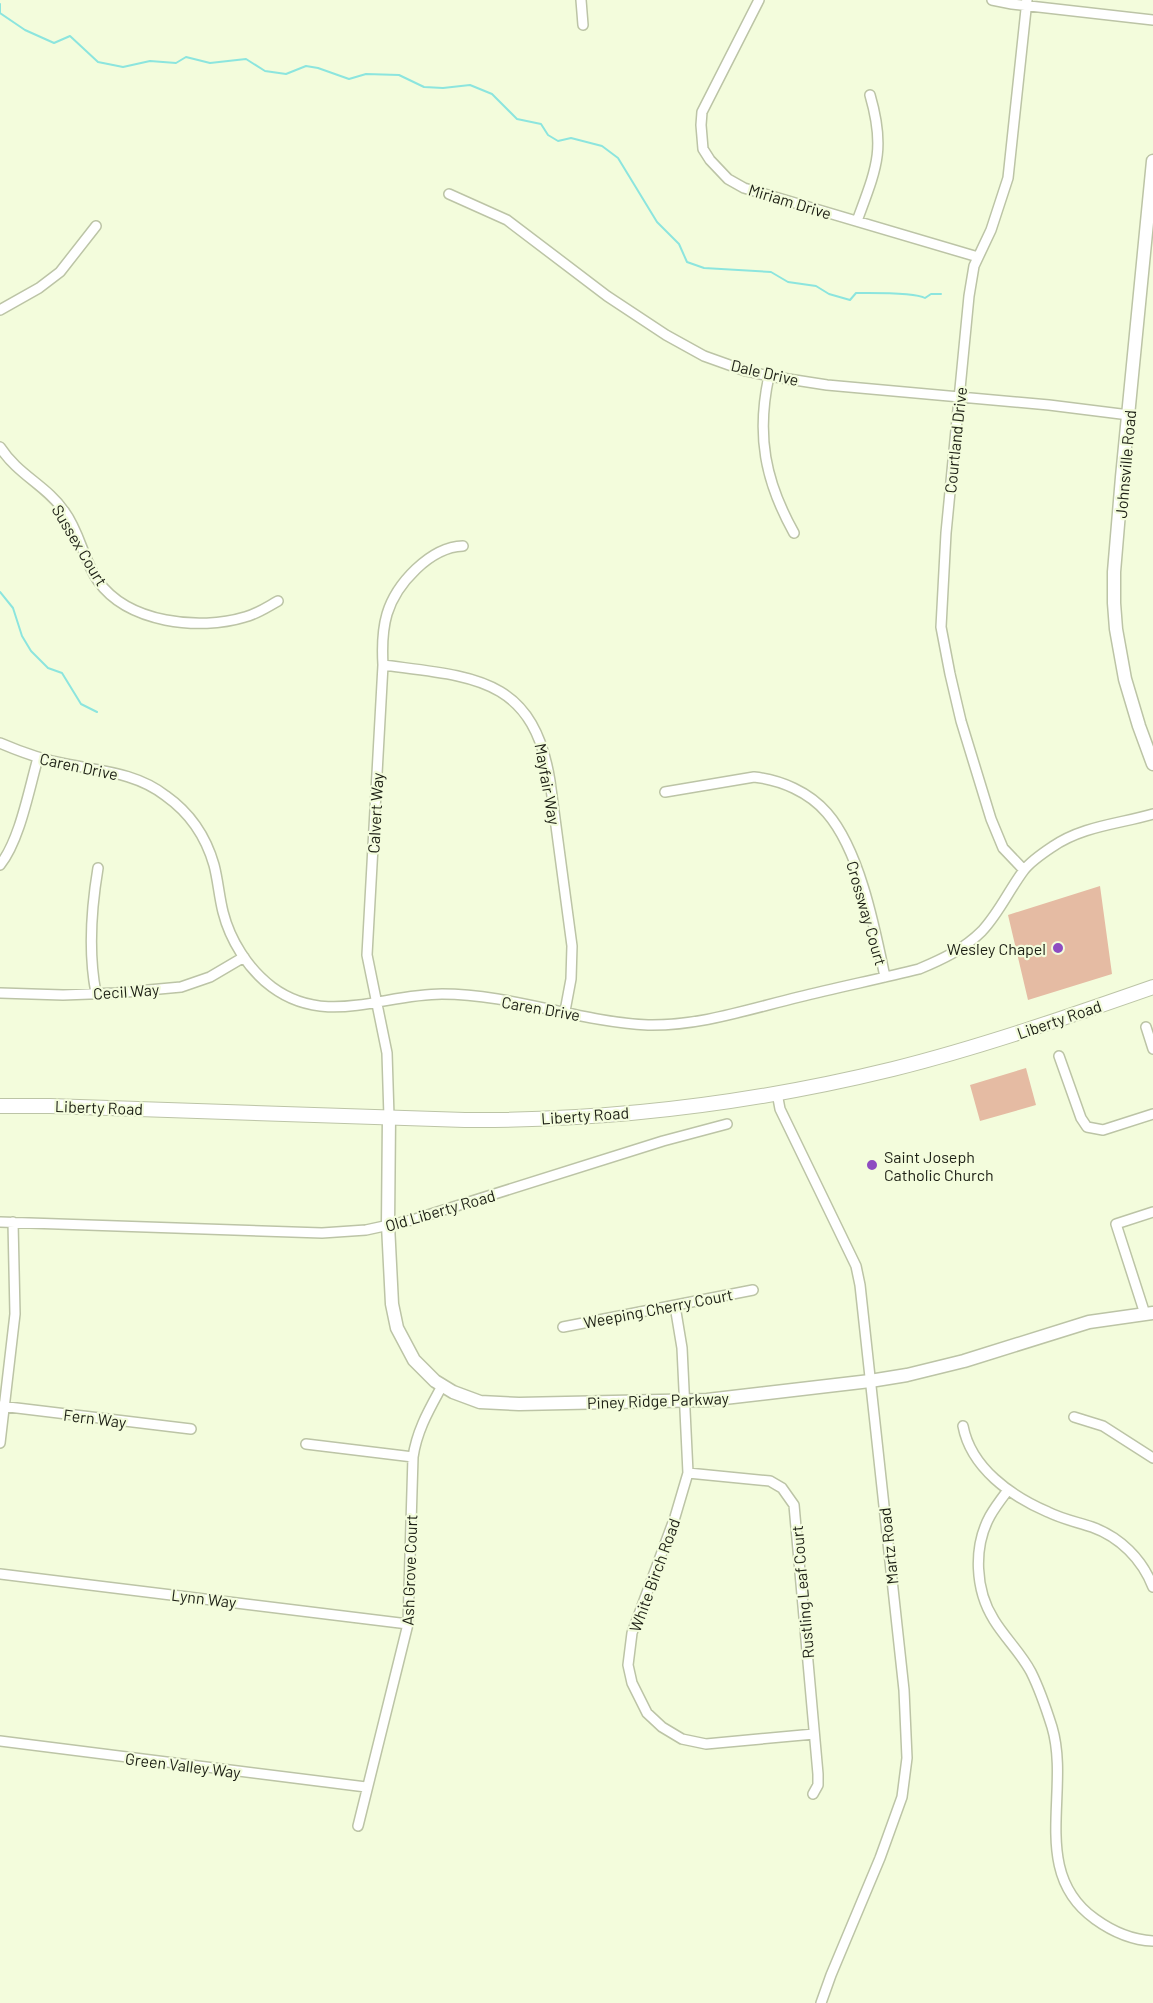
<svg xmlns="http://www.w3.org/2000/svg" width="1153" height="2003" font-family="Barlow,sans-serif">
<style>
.green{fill:#e5bba3}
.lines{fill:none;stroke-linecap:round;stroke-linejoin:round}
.stream{stroke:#8ce5de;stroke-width:2}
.street-casing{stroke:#bcc4a6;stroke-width:12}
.secondary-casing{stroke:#bcc4a6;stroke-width:15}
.primary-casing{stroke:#bcc4a6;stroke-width:16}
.street{stroke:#fff;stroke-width:9}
.secondary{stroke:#fff;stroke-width:12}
.primary{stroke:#fff;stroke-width:14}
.poi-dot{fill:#8e4cc1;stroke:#f3fcdc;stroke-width:2}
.labels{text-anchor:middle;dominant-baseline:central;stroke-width:4.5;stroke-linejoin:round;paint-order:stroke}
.street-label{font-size:16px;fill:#1c1f14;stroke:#f3fcdc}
.poi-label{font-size:16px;fill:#1c1f14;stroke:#f3fcdc;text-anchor:end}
</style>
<rect width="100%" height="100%" fill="#f3fcdc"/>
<path class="green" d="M1100 886 1112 974 1028 1000 1008 915Z
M1026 1068 1036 1105 980 1121 970 1085Z"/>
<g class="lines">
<path class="stream" d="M0 4V13L25 30 54 43 70 36 98 62 123 67 150 61 176 63 186 57 210 63 246 59 265 71 286 74 306 66 318 68 349 79 366 74 399 75 424 87 443 88 470 85 492 94 517 119 541 124 548 135 558 141 571 138 602 146 618 158 657 222 679 244 687 262 704 268 771 272 788 282 816 286 829 294 850 300 856 293C870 293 915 292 925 298L931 294H941
M0 592 13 608 22 636 31 651 48 668 62 673 81 704 97 712"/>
<g class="street-casing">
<path id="street" d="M581 0 583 25
M759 0 702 112 701 125 703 149 710 160 728 179 744 188 978 257
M992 0 1012 4 1153 20
M449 194 507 220 607 296 666 335 704 356 746 371 769 376 827 385 1049 405 1129 415
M857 221C876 169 886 150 870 95
M0 310 39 288 60 272 96 226
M769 376C756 435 765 481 794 533
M0 447C18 475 47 486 64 511 80 532 83 560 98 581 128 623 199 631 245 617 257 614 267 607 278 601
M383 665C473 677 533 676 550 781L572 946 571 979 565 1011
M0 743C21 752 43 760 66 764 101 771 137 773 166 796 190 813 206 837 214 865 218 880 219 896 223 912 230 940 248 969 272 987 326 1027 382 994 442 994 512 994 579 1022 648 1025 700 1026 749 1009 799 997 839 987 879 979 919 969 943 959 964 949 982 931 999 913 1009 890 1024 870 1031 861 1043 853 1052 847 1082 826 1119 824 1153 814
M665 792 754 777C781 780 809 792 827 813 860 851 875 929 885 977
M0 865C20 840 29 789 38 758
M1024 870 1003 848 991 819 961 721 950 674 941 627 946 533 969 296 974 266 991 230 1008 178 1027 0
M0 993 63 995 116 993 181 987 210 977 244 957
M96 993C88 952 91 910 98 868
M1146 1027 1153 1049
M1059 1056 1081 1118 1087 1127 1103 1130 1153 1114
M777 1093 780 1109 856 1266 860 1285 904 1690 907 1758 902 1797 880 1858 831 1975 821 2003
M389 1117 387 1053 367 955 383 665C382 648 382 631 387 614 396 584 430 547 463 546
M0 1222 322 1233 366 1230 412 1220 663 1141 727 1124
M675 1306 682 1348 688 1473 675 1517 632 1633 628 1665 632 1683 647 1713 662 1727 682 1739 706 1744 814 1734
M1145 1314 1116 1224 1153 1212
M563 1327 753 1290
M0 1406 191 1429
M1074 1417 1103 1426 1153 1458
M963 1426C971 1468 1011 1496 1048 1512 1062 1519 1077 1522 1092 1527 1120 1537 1142 1559 1153 1587
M0 1443 15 1314 13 1222
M306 1444 413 1457
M688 1473 770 1481 782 1488 794 1505 818 1774V1785L813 1794
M1008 1490C1002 1498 995 1507 990 1516 973 1547 975 1590 994 1620 1005 1638 1021 1653 1031 1672 1040 1690 1046 1708 1052 1727 1071 1791 1029 1872 1095 1919 1113 1932 1131 1940 1153 1941
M0 1574 408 1624
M0 1741 366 1787
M358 1826 408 1624 413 1457C417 1430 429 1410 442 1386"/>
</g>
<g class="secondary-casing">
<path id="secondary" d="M1153 161 1122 477 1114 572V603L1116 629 1125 679 1139 726 1153 764
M389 1117 388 1225 392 1304 397 1328 414 1360 435 1381 453 1392 480 1402 519 1404 707 1400 870 1381 907 1375 964 1361 1089 1322 1153 1313"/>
</g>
<g class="primary-casing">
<path id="primary" d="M0 1106H50L465 1120C608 1121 754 1103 893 1069 981 1047 1067 1017 1153 987"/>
</g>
<use href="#street" class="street"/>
<use href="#secondary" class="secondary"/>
<use href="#primary" class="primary"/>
</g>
<g class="poi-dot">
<circle cx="1058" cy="948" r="6"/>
<circle cx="872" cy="1165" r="6"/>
</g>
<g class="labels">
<g class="street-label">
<text transform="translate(790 201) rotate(17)">Miriam Drive</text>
<text transform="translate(765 372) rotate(13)">Dale Drive</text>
<text transform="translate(955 440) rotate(-84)">Courtland Drive</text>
<text transform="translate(1125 464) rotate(-85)">Johnsville Road</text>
<text transform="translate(80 545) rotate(59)">Sussex Court</text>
<text transform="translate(79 766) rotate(12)">Caren Drive</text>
<text transform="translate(548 784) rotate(80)">Mayfair Way</text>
<text transform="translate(375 813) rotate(-87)">Calvert Way</text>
<text transform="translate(867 913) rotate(74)">Crossway Court</text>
<text transform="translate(126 991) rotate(-4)">Cecil Way</text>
<text transform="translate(541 1008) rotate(10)">Caren Drive</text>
<text transform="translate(1059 1019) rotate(-19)">Liberty Road</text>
<text transform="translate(99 1107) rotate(2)">Liberty Road</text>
<text transform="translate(585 1115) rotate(-4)">Liberty Road</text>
<text transform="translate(440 1210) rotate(-16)">Old Liberty Road</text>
<text transform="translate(658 1308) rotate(-11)">Weeping Cherry Court</text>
<text transform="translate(658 1400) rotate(-2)">Piney Ridge Parkway</text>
<text transform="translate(95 1418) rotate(7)">Fern Way</text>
<text transform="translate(888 1546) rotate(-96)">Martz Road</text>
<text transform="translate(409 1570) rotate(-88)">Ash Grove Court</text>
<text transform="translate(654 1575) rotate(-70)">White Birch Road</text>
<text transform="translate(802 1592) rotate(-95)">Rustling Leaf Court</text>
<text transform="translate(204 1598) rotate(7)">Lynn Way</text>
<text transform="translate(183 1765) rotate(7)">Green Valley Way</text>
</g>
<g class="poi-label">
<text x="1046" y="948">Wesley Chapel</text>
<text x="884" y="1156" text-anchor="start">Saint Joseph<tspan x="884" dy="18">Catholic Church</tspan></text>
</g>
</g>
</svg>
